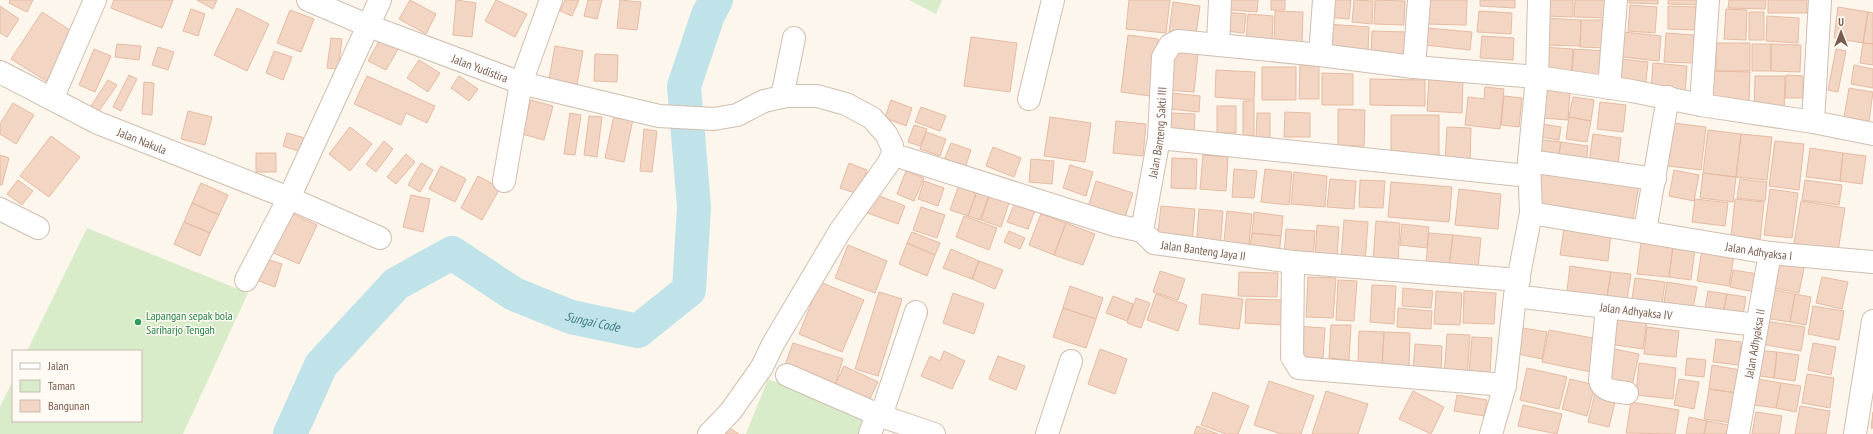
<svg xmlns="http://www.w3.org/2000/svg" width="1873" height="434" font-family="'PT Sans Narrow',sans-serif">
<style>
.green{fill:#d8ecc9}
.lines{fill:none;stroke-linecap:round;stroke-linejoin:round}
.river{stroke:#bfe3e8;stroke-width:34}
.building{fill:#f3d5c3;stroke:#e6bba3}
.minor-casing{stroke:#d1beb0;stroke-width:24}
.minor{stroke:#fff;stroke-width:22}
.leisure-dot{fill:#2e9e5b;stroke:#fffaf3;stroke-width:1.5}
.labels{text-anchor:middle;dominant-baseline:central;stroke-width:3;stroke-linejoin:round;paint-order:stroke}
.street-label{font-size:12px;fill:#7a5c4d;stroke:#fffaf3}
.leisure-label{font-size:12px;fill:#27864d;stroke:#fffaf3;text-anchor:start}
.water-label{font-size:13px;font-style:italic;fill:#437c86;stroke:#fffaf3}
</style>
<rect width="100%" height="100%" fill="#fdf6ec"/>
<path class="green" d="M909 0H942L936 14Z
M87 228 248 293 183 434H0V407L13 380V421H141V351H27Z
M768 379 870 419 864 434H746Z"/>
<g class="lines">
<path class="river" id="s1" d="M290 434 321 365 396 284 452 253 514 294 571 317 638 331 689 290 694 207 684 86 708 15 716 0"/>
</g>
<path class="building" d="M10 0H33L27 12 9 3Z
M114 0H173L162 28 111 8Z
M197 0H217L213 9Z
M410 0 436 14 426 34 399 19Z
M456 0 476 3 472 37 453 35Z
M496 0 527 14 515 37 485 21Z
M565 0H579L572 16 560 11Z
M588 0H602L597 19 584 16Z
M620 0 641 2 637 30 617 28Z
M1129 0H1170L1166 33 1126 29Z
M1221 0H1258L1257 12 1220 9Z
M1271 0H1285V10H1271Z
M1328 0H1351L1349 19 1326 17Z
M1354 0 1373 1 1372 24 1352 22Z
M1375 0 1405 1 1404 25 1374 24Z
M1426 0H1467L1466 25 1425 24Z
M1480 0H1515V8L1480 6Z
M1544 0H1573V17L1544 16Z
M1575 0H1610L1609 18 1574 17Z
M1629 0H1658V4L1629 3Z
M1668 0H1699L1698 5 1668 4Z
M1729 0H1766L1765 9 1728 8Z
M1768 0H1807V13H1768Z
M1173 2 1200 6 1196 35 1169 32Z
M1630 5 1657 7 1655 33 1628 31Z
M0 6 19 19 7 37 0 33Z
M1668 6 1696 7 1695 30 1668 29Z
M1838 7 1868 12 1863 43 1834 38Z
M237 8 269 24 247 71 214 55Z
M191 9 205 14 198 36 183 31Z
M1726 9 1747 10 1746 40 1724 39Z
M290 10 314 19 301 52 277 43Z
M1275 11 1303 12 1302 45 1274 44Z
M1479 11 1512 13 1511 34 1477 32Z
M42 12 76 34 46 81 11 59Z
M1227 12 1246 14 1244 33 1225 31Z
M1749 12H1764V40H1749Z
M1868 12 1873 13V44L1863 43Z
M1248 14 1273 16 1272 43 1246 41Z
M1767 16 1799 18 1798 43 1766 41Z
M1543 18 1581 20 1580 46 1542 45Z
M1581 20H1606V48L1580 47Z
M1327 24 1369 27 1368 54 1326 52Z
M1427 28 1472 32 1470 50 1425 45Z
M1372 31 1407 32 1406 55 1371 53Z
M1624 32 1661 36 1659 61 1622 57Z
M1666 33 1694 35 1693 63 1664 62Z
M383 34 401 44 386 70 368 61Z
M1128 35 1158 39 1150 96 1121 92Z
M1482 36 1514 38 1513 60 1480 58Z
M971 37 1017 43 1010 92 964 86Z
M331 38 342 39 338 69 327 68Z
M1716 43H1750V71H1716Z
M1863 43 1873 44V65L1860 63Z
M117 44 141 46 139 60 115 57Z
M1752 44H1771V71H1752Z
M1771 44 1801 45 1800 72 1771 71Z
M555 46 583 51 577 84 549 79Z
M158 47 174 52 168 70 152 65Z
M1542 47 1573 49 1571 77 1541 75Z
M94 49 111 56 95 92 79 85Z
M1574 49 1607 51 1605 81 1572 79Z
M1836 49 1846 51 1838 92 1828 90Z
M274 51 292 57 283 80 266 73Z
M1171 51 1198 53 1194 92 1167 90Z
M595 54 618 55 617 82 594 81Z
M1621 59 1648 62 1645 90 1618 88Z
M419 60 440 73 428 92 407 78Z
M1653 63 1687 66 1685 94 1651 90Z
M1300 65H1319V99H1299Z
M1854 65 1873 69V88L1851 84Z
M1262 67H1296V100H1262Z
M1216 70 1255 72 1254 100 1215 97Z
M1710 71 1750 72 1749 101 1709 100Z
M1322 73 1353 74V105H1322Z
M129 75 137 79 121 111 113 107Z
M1786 75 1803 76V98H1785Z
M367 76 435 106 427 123 406 113 401 125 354 104Z
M459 76 478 89 469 101 451 88Z
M1755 76H1785L1784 114 1754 113Z
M1429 78 1463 80 1462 113 1427 111Z
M1370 79 1425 80V106L1370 105Z
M108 80 117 85 99 111 91 106Z
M144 82 154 83 152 115 142 114Z
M1485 87 1504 89 1500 129 1465 125 1468 97 1484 99Z
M1849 88 1873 92 1869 121 1844 117Z
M1545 89 1570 91 1568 120 1543 118Z
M1172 93 1200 96 1199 112 1170 109Z
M1504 96 1522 98 1519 127 1501 125Z
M1573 97 1594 100 1591 121 1569 117Z
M531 100 553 106 544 140 522 134Z
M891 100 912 108 906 126 885 118Z
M1243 101H1254V136H1243Z
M1600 102 1626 105 1623 132 1597 129Z
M13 103 34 115 16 144 0 134V124Z
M1217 106H1236V133H1217Z
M921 107 946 116 940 131 915 122Z
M1338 109 1365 110 1364 146H1338Z
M188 111 212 117 205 145 181 139Z
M1285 112 1310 113V137H1284Z
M570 113 581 115 575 155 564 154Z
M1171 113 1195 114 1194 135 1170 134Z
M1257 113H1270V138H1256Z
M614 115 633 119 624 162 605 158Z
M1391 115H1439V155L1391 154Z
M589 116 602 117 597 157 584 155Z
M1050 117 1091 123 1085 162 1044 156Z
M1569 117 1591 121 1587 142 1566 139Z
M1116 121 1146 124 1143 156 1113 153Z
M1665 122 1706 127 1701 170 1660 165Z
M1542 124 1561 127 1559 140 1540 137Z
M914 125 927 129 920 146 908 142Z
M350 127 372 144 350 171 329 154Z
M1447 127 1471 128 1470 163 1445 162Z
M644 129 657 131 652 172 640 171Z
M1708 130 1741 134 1736 177 1703 173Z
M926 132 946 139 940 156 920 149Z
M287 133 305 138 301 152 283 146Z
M1593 134 1621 138 1618 165 1589 162Z
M1741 134 1772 137 1767 180 1736 177Z
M51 136 80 157 49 197 20 176Z
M1535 139 1561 142 1558 161 1533 157Z
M384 141 393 149 376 172 366 164Z
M1775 141 1804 144 1799 190 1769 186Z
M1561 142 1588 146 1586 165 1558 161Z
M951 143 971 150 965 168 944 160Z
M993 147 1021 158 1014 177 986 166Z
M1810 148 1843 153 1840 181 1806 177Z
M256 153H276V172H256Z
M1843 153 1866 156 1862 184 1840 181Z
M406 154 415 162 396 184 387 177Z
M0 155 9 158 2 185H0Z
M1203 155 1228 157 1226 191 1200 189Z
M1172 158 1197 159 1196 189 1171 188Z
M1031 159 1054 161 1052 184 1029 182Z
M421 163 433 170 420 192 408 185Z
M849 163 867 170 858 194 840 188Z
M1070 165 1093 172 1086 196 1063 188Z
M441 166 466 179 455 202 429 189Z
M1540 166 1640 181 1632 224 1535 208Z
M1234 169 1257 171 1254 198 1232 197Z
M1265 169 1292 172 1289 205 1261 202Z
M1674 170 1699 175 1694 201 1669 196Z
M906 171 924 178 914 201 897 194Z
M1294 172 1327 176 1325 207 1291 204Z
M1703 173 1736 177 1733 202 1700 198Z
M478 176 500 188 482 220 461 208Z
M961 179 979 185 968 216 950 210Z
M1330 179 1356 181 1354 209 1327 207Z
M1740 179 1767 182 1765 201 1737 198Z
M18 180 33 191 22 205 7 194Z
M1360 180 1385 181 1383 208 1359 207Z
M1805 180 1842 185 1839 205 1802 200Z
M924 181 944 188 938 206 918 199Z
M1096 181 1133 193 1124 220 1088 208Z
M1391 182 1452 187 1449 222 1388 217Z
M201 183 228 195 219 215 192 203Z
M979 185 991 189 980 220 968 216Z
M1459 189 1501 194 1498 229 1455 225Z
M1770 189 1798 193 1792 238 1764 235Z
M991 191 1011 197 1001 227 981 220Z
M872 193 905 206 898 224 865 212Z
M411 195 430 199 423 232 403 227Z
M1017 197 1037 205 1028 229 1007 222Z
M1695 199 1728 203 1725 226 1692 222Z
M1735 199 1764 202 1760 240 1731 237Z
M1801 201 1845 208 1838 251 1794 243Z
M192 203 219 215 210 233 184 222Z
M1161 206 1195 209 1192 243 1157 241Z
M921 207 945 215 937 238 913 230Z
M1199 209 1223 211 1220 249 1196 248Z
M287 211 317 225 299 264 269 251Z
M1227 211 1252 214 1248 254 1223 251Z
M1254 212 1283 216 1281 236 1252 233Z
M1041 214 1066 223 1054 255 1029 245Z
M964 216 997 228 989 250 956 237Z
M1344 220 1368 222 1365 262 1341 260Z
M1376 221 1400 223 1398 263 1373 261Z
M184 222 210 233 200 256 174 244Z
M1066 223 1095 234 1083 265 1054 255Z
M1402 224 1429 227 1427 248 1400 245Z
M1317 225 1339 227 1337 258 1315 256Z
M1564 228 1611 234 1608 261 1560 255Z
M1286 229 1315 231 1313 259 1284 257Z
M1009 231 1025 238 1020 249 1004 242Z
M912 232 940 243 935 255 907 243Z
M1252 233 1281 236 1279 256 1249 253Z
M1429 233 1453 235 1449 265 1426 262Z
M1453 235 1481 238 1478 268 1449 265Z
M1641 242 1673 246 1669 277 1637 274Z
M907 243 935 255 927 276 899 264Z
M848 245 887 261 875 293 835 278Z
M1673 246 1695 248 1691 280 1669 277Z
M951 249 979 261 972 279 943 268Z
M1702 250 1734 255 1729 286 1697 281Z
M266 259 282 264 275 287 259 281Z
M979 261 1003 270 995 289 972 279Z
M1776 262 1804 268 1799 293 1770 287Z
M1570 266 1611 272 1606 303 1566 298Z
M1733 270 1758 274 1755 292 1730 287Z
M1160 271 1185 279 1178 300 1153 292Z
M1239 272 1278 273 1277 297 1238 296Z
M1611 272 1631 274 1626 306 1606 303Z
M1308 277 1336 278 1333 318 1306 317Z
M1822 277 1848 282 1842 309 1816 303Z
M1635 278 1665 282 1661 311 1631 306Z
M1338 280 1357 281 1354 321 1336 320Z
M820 282 864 300 842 352 799 334Z
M1667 282 1697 287 1692 314 1663 310Z
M1372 285 1396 286 1394 324 1370 322Z
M1070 286 1103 298 1096 319 1063 308Z
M1403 288 1433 291 1431 308 1402 306Z
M1770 289 1795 294 1790 322 1764 318Z
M1436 291 1462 293 1460 325 1434 324Z
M1464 291 1496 293 1494 324 1463 323Z
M1708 291 1727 294 1722 318 1704 315Z
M879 292 902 299 878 376 855 369Z
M953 293 984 304 974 334 943 323Z
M1156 294 1187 305 1178 331 1147 320Z
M1202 294 1243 299 1239 329 1199 324Z
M1727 294 1746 297 1742 321 1722 318Z
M1795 294 1811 297 1806 325 1790 322Z
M1113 296 1133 304 1127 321 1106 313Z
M1136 298 1150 303 1141 328 1127 323Z
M1246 299 1283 300 1282 325 1245 323Z
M1813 306 1844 311 1839 340 1808 334Z
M1063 308 1096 319 1086 348 1053 337Z
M1398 308 1432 311 1431 329 1397 327Z
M1613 316 1647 321 1643 349 1609 344Z
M1765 321 1805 327 1801 351 1761 344Z
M1331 325H1351L1349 360 1329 358Z
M1295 326 1325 328 1323 358 1294 357Z
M1647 327 1679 331 1676 357 1644 354Z
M1523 328 1547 332 1542 359 1518 354Z
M1549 330 1598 339 1591 372 1542 362Z
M1359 331 1384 332 1382 366 1358 365Z
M1384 332 1410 333 1409 367 1382 366Z
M1447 334 1470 335 1467 378 1444 376Z
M1472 337 1492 338 1490 374 1469 373Z
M1716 339 1741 342 1739 365 1713 362Z
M793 343 843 359 835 385 784 368Z
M1813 343 1836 347 1831 375 1808 370Z
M1415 344 1442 346 1441 373 1413 372Z
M1610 348 1639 354 1632 386 1603 380Z
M1100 349 1127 359 1115 394 1088 384Z
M1756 350 1777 352 1774 378 1753 375Z
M944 351 965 361 952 389 921 376 930 356 940 361Z
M1777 352 1799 355 1795 381 1774 378Z
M998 356 1025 366 1016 390 989 379Z
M1687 358 1706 360 1704 377 1685 375Z
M1639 363 1676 368 1673 399 1636 395Z
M1712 365 1740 370 1737 393 1709 389Z
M844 366 878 382 867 405 833 389Z
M1527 368 1567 377 1559 409 1520 400Z
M1807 374 1834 378 1830 408 1802 403Z
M1752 378 1781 383 1776 408 1748 404Z
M1570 379 1595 385 1587 416 1562 409Z
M1679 379 1699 382 1694 409 1674 405Z
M1269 381 1314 396 1301 434H1281L1254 425Z
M1781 383 1801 386 1796 412 1776 408Z
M1709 389 1737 393 1732 423 1704 419Z
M1326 391 1368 404 1358 434H1312Z
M1413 391 1444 407 1431 434 1399 419Z
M1213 392 1249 406 1238 434H1226L1201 425Z
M1595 393 1616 398 1609 427 1588 422Z
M1457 395 1487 400 1484 416 1454 411Z
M1631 402 1679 410 1675 434 1626 433Z
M1523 405 1562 414 1557 434 1518 426Z
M1800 406 1830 411 1826 434H1795Z
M1756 412 1782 416 1779 434H1752Z
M1873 412V428H1871Z
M1689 417 1707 421 1704 434H1686Z
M1707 421 1729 425 1727 434H1704Z
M723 424 739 434H716Z
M1197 426 1218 434H1194Z"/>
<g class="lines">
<g class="minor-casing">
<g id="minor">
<path id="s2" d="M308 0 369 26 521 83 659 116 714 119 737 115 764 101 786 96H817L846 104 872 118 886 134 892 146 893 154 888 164 840 231 773 344 762 367 731 411 709 434"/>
<path d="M1218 44 1220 0"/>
<path d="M1320 55 1324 0"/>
<path d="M1414 67 1419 0"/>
<path id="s3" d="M0 72 98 123 289 198 380 238"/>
<path d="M1609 88 1616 0"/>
<path d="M782 97 794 38"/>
<path d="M52 99 95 0"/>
<path d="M1029 99 1053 0"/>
<path d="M1701 105 1708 0"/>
<path d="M1813 122 1820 0"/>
<path d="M1159 138 1529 176"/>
<path id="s4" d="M904 158 1115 225 1142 231 1154 243 1293 262 1519 280"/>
<path d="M1529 161 1655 179"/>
<path d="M504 181 521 83 551 0"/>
<path d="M0 209 38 228"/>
<path id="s5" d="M1531 213 1770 253 1873 262"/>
<path id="s6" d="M1142 231 1159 138 1163 57 1170 45 1178 41 1320 55 1414 67 1537 77 1632 91 1701 105 1813 122 1873 134"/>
<path d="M1645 231 1668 97"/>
<path d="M1293 262 1292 357 1299 368 1505 385"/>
<path d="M246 280 289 198 380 0"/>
<path id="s7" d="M1515 296 1757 325"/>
<path d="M1607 308 1600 380C1602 392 1617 391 1627 393"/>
<path d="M787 375 881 416 934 434"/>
<path d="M881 416 916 312"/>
<path d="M870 434 877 414"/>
<path d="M1047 434 1071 361"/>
<path d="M1491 434 1505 385 1515 296 1531 213 1529 161 1537 77 1539 0"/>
<path id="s8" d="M1738 434 1770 253"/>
<path d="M1855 434 1873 321"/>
</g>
</g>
<use href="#minor" class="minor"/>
</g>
<circle class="leisure-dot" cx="138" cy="322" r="4"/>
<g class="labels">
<g class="street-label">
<text stroke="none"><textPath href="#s2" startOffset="185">Jalan Yudistira</textPath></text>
<text stroke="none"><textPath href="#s6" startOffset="100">Jalan Banteng Sakti III</textPath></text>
<text stroke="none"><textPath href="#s3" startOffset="158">Jalan Nakula</textPath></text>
<text stroke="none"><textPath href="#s5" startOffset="231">Jalan Adhyaksa I</textPath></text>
<text stroke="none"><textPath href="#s4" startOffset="316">Jalan Banteng Jaya II</textPath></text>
<text stroke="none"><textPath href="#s7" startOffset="122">Jalan Adhyaksa IV</textPath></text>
<text stroke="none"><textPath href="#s8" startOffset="92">Jalan Adhyaksa II</textPath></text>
</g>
<g class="leisure-label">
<text x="146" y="315">Lapangan sepak bola<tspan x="146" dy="14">Sariharjo Tengah</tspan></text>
</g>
<g class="water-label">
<text stroke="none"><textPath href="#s1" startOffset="408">Sungai Code</textPath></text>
</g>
</g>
<rect x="12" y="350" width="130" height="72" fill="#fffaf3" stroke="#cabbb1"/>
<rect x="20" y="363" width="20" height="6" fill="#ffffff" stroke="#cabbb1"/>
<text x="48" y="370" font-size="12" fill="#7a5c4d">Jalan</text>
<rect x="20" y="380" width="20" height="12" fill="#d8ecc9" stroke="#cabbb1"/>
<text x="48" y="390" font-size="12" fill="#7a5c4d">Taman</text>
<rect x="20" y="400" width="20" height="12" fill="#f3d5c3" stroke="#cabbb1"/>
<text x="48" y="410" font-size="12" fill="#7a5c4d">Bangunan</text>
<g transform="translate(1841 32)" stroke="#fffaf3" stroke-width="3" paint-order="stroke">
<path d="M0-3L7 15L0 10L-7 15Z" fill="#7a5c4d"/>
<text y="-6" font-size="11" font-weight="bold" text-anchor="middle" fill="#7a5c4d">U</text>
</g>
</svg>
